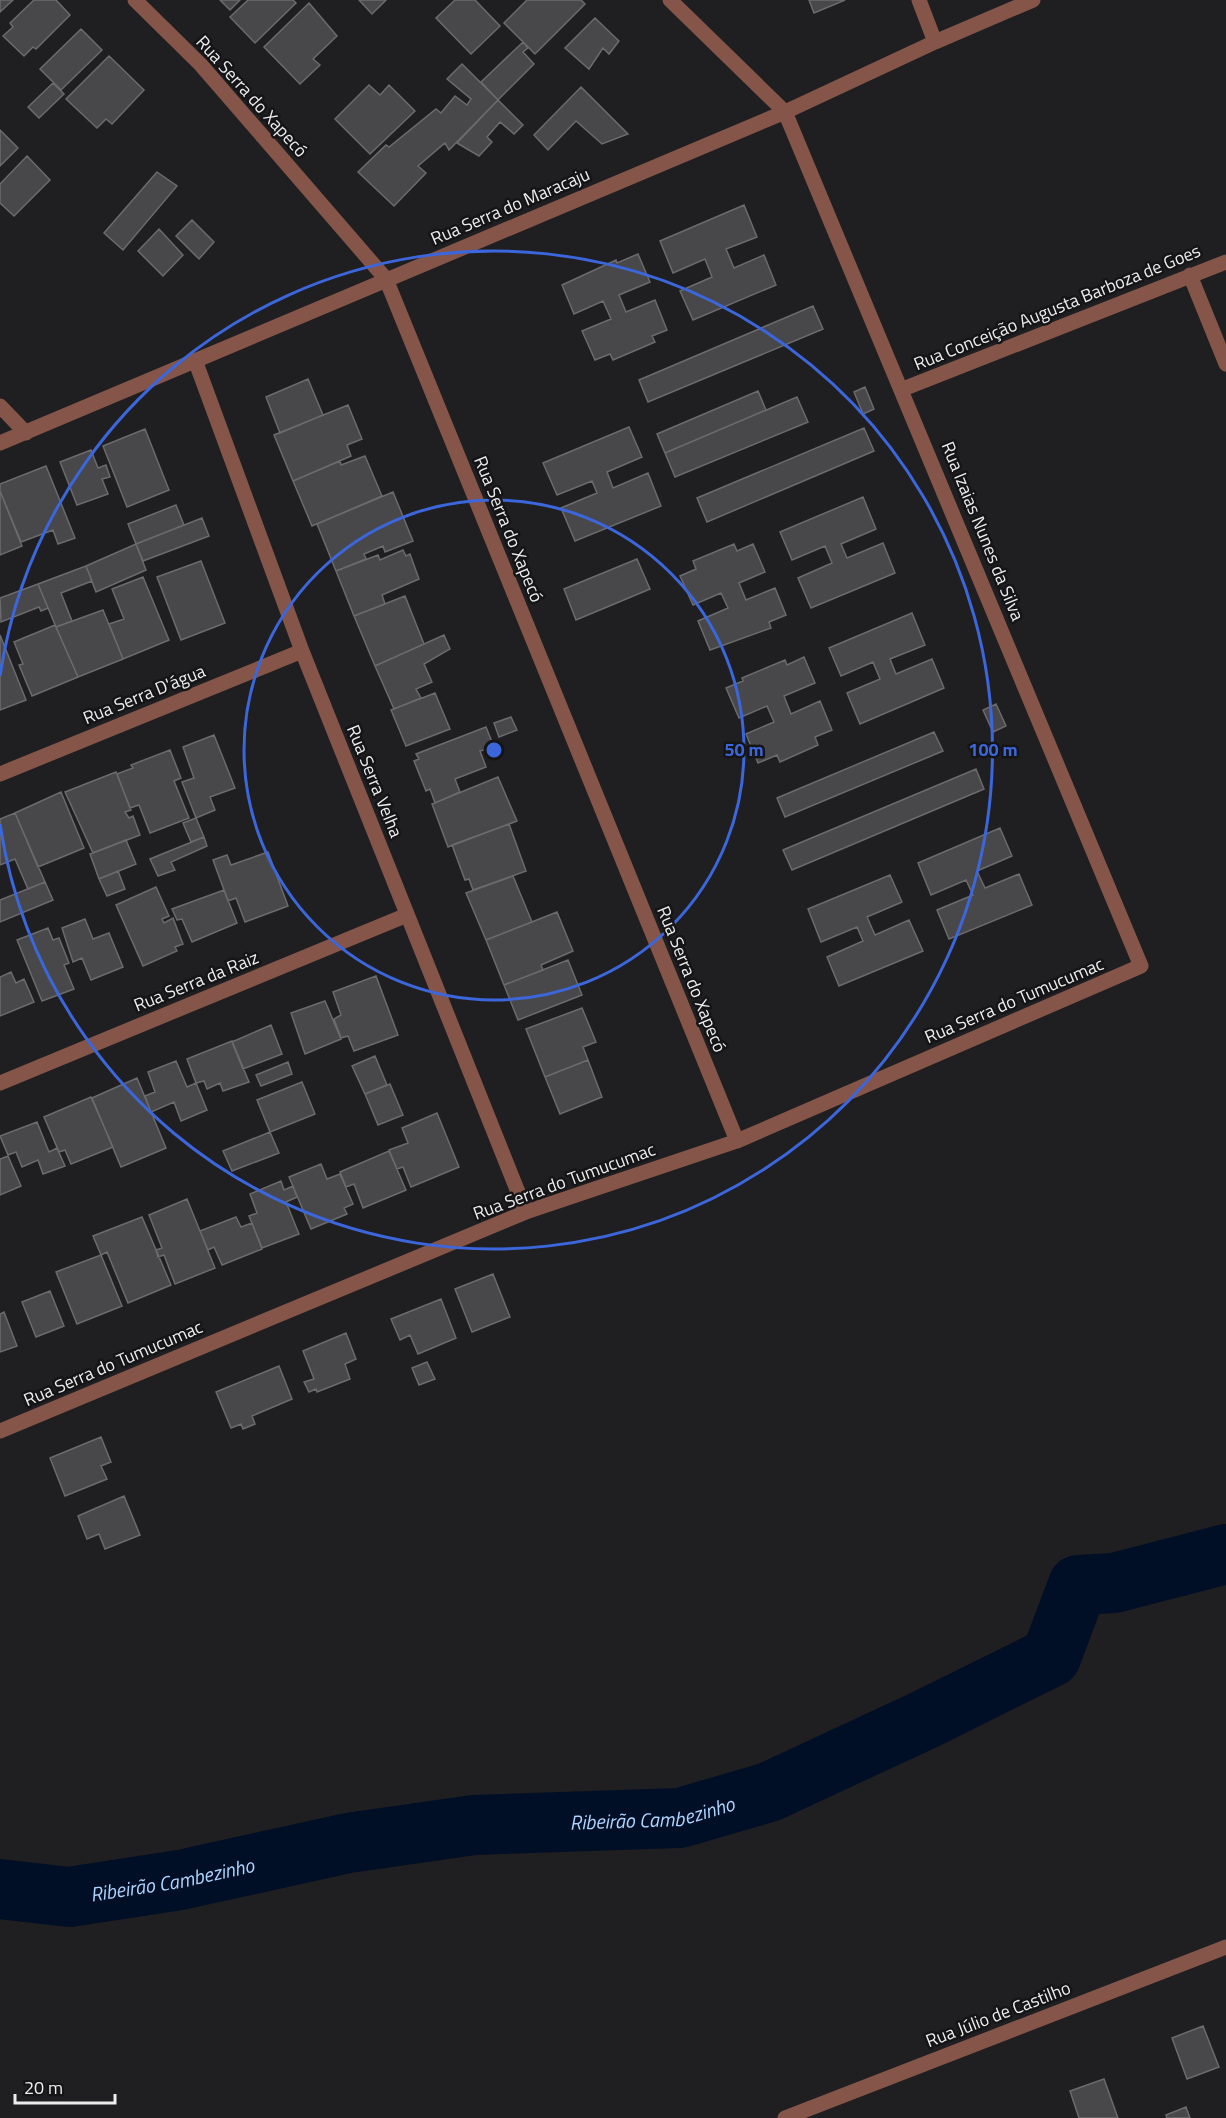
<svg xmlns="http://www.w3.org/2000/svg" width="1226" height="2118" font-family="'Titillium Web',sans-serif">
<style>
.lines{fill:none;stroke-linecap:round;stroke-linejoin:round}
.river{stroke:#000f25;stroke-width:60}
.building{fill:#48484b;stroke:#6b6b6e;stroke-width:1.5}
.minor{stroke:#845548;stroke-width:15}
.ring{fill:none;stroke:#3c66db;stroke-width:3}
.labels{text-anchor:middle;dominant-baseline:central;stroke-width:5;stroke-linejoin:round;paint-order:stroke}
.street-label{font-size:18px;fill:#ededee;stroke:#151518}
.water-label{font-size:20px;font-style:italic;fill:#add4fe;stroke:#151518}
.centre{fill:#3c66db;stroke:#151518;stroke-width:3}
.ring-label{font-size:18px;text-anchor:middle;font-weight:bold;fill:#3c66db;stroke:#151518;stroke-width:5;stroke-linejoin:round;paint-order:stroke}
</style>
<rect width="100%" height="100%" fill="#1f1f21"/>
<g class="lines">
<path class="river" id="s1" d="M0 1889 69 1897 180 1880 348 1843 474 1825 680 1818 769 1792 926 1719 1051 1657 1078 1585 1114 1583 1226 1554"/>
</g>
<path class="building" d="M0 0H13L0 12Z
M34 0H56L70 15 36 49 33 47 24 56 3 36 13 27 10 23Z
M220 0H240L230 10Z
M248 0H293L296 3 255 43 230 17Z
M359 0H386L372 14Z
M455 0H475L500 26 471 54 436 18Z
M527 0H581L585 4 535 54 504 23Z
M809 0H845L814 13Z
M309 3 337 36 313 59 320 65 300 84 264 47Z
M595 18 619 41 609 54 603 48 589 69 565 48Z
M81 29 102 50 61 90 40 69Z
M523 42 528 48 523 52 534 64 498 100 481 82Z
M109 56 144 90 112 124 106 119 97 128 66 99Z
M462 64 498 100 449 150 445 143 418 166 426 173 394 206 358 172 386 145 389 147 436 109 441 113 455 96 467 105 471 99 447 79Z
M53 83 64 94 39 118 28 107Z
M369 85 380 95 389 85 415 111 370 154 335 119Z
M581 87 628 134 602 144 576 121 548 150 534 135Z
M498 100 523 125 514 134 500 122 487 137 492 142 479 156 457 143Z
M0 130 18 148 0 166Z
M27 156 50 180 14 216 0 203V184Z
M157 172 177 186 123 250 104 233Z
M744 205 757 237 726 249 734 268 764 255 776 285 693 320 680 291 712 277 705 259 673 273 660 241Z
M192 220 214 242 199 259 176 236Z
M159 229 183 255 163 276 138 251Z
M638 254 650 282 619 295 626 312 655 300 667 330 652 336 655 342 613 360 610 354 595 360 582 331 611 319 603 301 574 314 562 285 616 260 617 263Z
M813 306 823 329 648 402 639 380Z
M308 379 323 415 280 433 266 397Z
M865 387 874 409 863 414 854 392Z
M758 391 766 410 665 453 657 434Z
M797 397 808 422 675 477 665 453Z
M348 405 362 439 347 445 351 456 293 481 274 435Z
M629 427 642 457 607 472 613 488 648 473 661 506 575 541 561 508 597 493 592 481 557 495 543 463Z
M864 428 874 451 707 522 697 498Z
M145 429 169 490 127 507 103 446Z
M91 450 98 468 106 465 110 477 102 479 108 494 77 505 60 462Z
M365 456 382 496 312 526 293 481 340 461 341 465Z
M46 466 75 538 58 544 53 530 21 542 0 491V484Z
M0 491 22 546 0 555Z
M393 492 413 541 385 552 383 546 364 554 366 559 336 571 317 524Z
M863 497 876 529 841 544 847 558 883 543 895 573 811 608 798 578 832 563 825 546 792 560 780 532Z
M176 505 184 525 136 544 128 524Z
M202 518 209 536 143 561 136 544Z
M136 544 146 570 96 592 86 566Z
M734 544 737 551 753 544 765 572 739 583 746 600 775 588 786 615 769 622 771 628 710 650 698 621 728 608 721 593 693 605 680 576 696 569 693 561Z
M403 550 406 556 410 554 419 579 382 595 385 604 354 616 336 571 378 555 380 560Z
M637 559 650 589 576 620 564 589Z
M201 561 225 623 181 640 157 577Z
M86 566 92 581 61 593 72 621 56 627 38 584Z
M143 577 169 640 123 659 109 624 124 619 112 589Z
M38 584 48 608 41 611 39 607 1 622 0 598Z
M405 596 424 644 375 666 354 616Z
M103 610 123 659 78 677 56 627Z
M912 613 925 645 890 659 896 674 932 659 944 688 860 724 847 693 880 679 873 662 841 676 829 648Z
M55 625 78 677 32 696 19 665 23 664 14 642Z
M0 635 26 700 0 710Z
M444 635 450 649 424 664 432 682 416 689 421 698 394 709 375 666Z
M804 657 815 683 784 696 791 714 820 701 832 730 815 737 818 745 780 762 777 755 758 763 746 734 774 722 767 706 739 718 726 688 743 681 742 678 785 660 787 665Z
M435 693 450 729 406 746 391 710Z
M996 704 1006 726 993 732 983 710Z
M511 717 517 730 499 737 494 723Z
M486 727 494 747 480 751 486 767 455 779 460 792 435 803 430 789 426 791 414 761 419 759 416 754Z
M934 732 943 751 785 817 777 798Z
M214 735 235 788 210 797 215 810 196 818 182 782 194 778 183 747Z
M170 750 181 778 174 781 189 818 150 833 139 805 130 808 117 774 133 768 131 765Z
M976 769 984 789 792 870 783 850Z
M116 772 131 810 125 812 129 818 133 816 140 835 93 853 65 792Z
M498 777 517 821 448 847 432 804Z
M61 792 84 848 38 867 15 813Z
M15 813 45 882 28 889 15 859 0 865V819Z
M196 818 204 837 191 842 183 823Z
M509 824 526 871 473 890 469 879 465 880 452 845Z
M1000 828 1012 856 977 871 985 888 1019 874 1032 905 949 939 937 910 973 895 966 880 931 895 918 863Z
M204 837 207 846 171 862 175 870 158 876 150 859Z
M126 840 136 864 99 879 90 854Z
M268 852 288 906 245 922 236 898 228 901 213 860 227 855 231 865Z
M118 871 125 889 107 896 99 879Z
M890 875 902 902 867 917 875 935 909 920 923 951 839 986 827 957 863 941 857 927 821 942 808 909Z
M513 876 532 922 486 940 466 893Z
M45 882 53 900 0 922V900Z
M156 887 169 916 162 919 164 923 173 918 183 944 175 947 177 951 143 966 116 905Z
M224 890 237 923 192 942 182 919 177 920 172 909Z
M557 912 573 951 541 965 543 970 504 985 486 940Z
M85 919 93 939 109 933 123 967 91 980 82 958 73 962 62 928Z
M48 928 53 940 59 938 69 963 64 965 74 989 42 1001 17 940Z
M568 960 582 995 518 1020 504 985Z
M11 972 16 983 24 979 34 1002 0 1016V977Z
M376 976 398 1035 354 1051 348 1036 341 1038 334 1019 341 1015 333 992Z
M325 1001 341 1039 305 1054 291 1013Z
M582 1008 596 1042 583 1047 588 1060 545 1077 526 1029Z
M271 1025 282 1054 243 1069 232 1042Z
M232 1041 249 1082 223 1091 220 1083 207 1089 204 1081 196 1083 187 1059Z
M375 1056 387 1085 365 1094 352 1066Z
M588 1060 602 1097 560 1114 545 1077Z
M176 1061 187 1087 196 1083 207 1110 181 1121 174 1102 151 1112 145 1096 155 1092 148 1072Z
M288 1062 292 1074 261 1086 256 1075Z
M137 1078 166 1148 121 1167 92 1098Z
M302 1082 315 1114 270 1132 257 1100Z
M390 1084 403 1115 378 1125 365 1094Z
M91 1097 113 1147 71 1164 65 1150 59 1152 44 1117Z
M437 1113 459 1167 411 1187 403 1167 397 1169 389 1150 408 1143 402 1128Z
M37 1122 49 1152 57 1148 65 1166 43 1174 38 1160 22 1167 16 1152 8 1155 0 1136Z
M270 1132 279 1153 232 1171 223 1151Z
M389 1151 406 1190 363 1208 354 1184 346 1187 340 1172Z
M8 1156 21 1186 0 1195V1159Z
M321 1164 327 1179 340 1174 353 1204 344 1208 347 1214 311 1229 289 1177Z
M281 1181 284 1190 293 1186 297 1197 286 1202 299 1234 262 1248 249 1216 257 1213 250 1194Z
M187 1199 215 1268 175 1284 164 1255 158 1257 156 1250 162 1248 149 1215Z
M142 1217 171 1285 128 1303 107 1252 101 1255 93 1236Z
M236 1217 241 1227 252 1223 262 1249 222 1265 214 1247 208 1250 200 1231Z
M101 1255 122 1306 77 1324 56 1272Z
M493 1274 510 1317 472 1332 455 1289Z
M50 1291 64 1326 36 1337 22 1302Z
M441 1299 456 1338 418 1354 410 1335 400 1340 391 1319Z
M4 1312 17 1346 0 1352V1314Z
M346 1333 356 1359 345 1364 350 1379 317 1392 316 1389 309 1392 304 1382 314 1379 303 1351Z
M427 1362 435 1379 419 1385 412 1368Z
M279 1366 292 1399 252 1416 255 1424 243 1429 241 1424 231 1428 216 1392Z
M101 1437 111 1462 101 1466 107 1479 65 1496 50 1458Z
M124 1496 140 1535 105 1549 99 1534 87 1539 78 1516Z
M1203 2026 1219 2067 1187 2079 1172 2038Z
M1104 2079 1118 2118H1079L1070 2091Z
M1186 2107 1190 2118H1167L1166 2115Z"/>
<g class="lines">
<path class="minor" d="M135 0 201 65 386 279 737 1141
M919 0 935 42
M1190 275 1226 364
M195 360 302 651 526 1212
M903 389 1226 262
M0 406 26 433
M0 443 785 112 935 42 1033 0
M0 774 302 651
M0 1083 407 915
M0 1431 526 1212 737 1141 1141 966 785 112 670 0
M785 2118 1226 1947"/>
</g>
<g class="ring">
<circle cx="494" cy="750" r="250"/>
<path d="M0 676A499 499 0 1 1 0 824"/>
</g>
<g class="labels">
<g class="street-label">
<text transform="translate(252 96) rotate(48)">Rua Serra do Xapecó</text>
<text transform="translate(510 206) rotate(-23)">Rua Serra do Maracaju</text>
<text transform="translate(1057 307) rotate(-22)">Rua Conceição Augusta Barboza de Goes</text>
<text transform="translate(509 529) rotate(68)">Rua Serra do Xapecó</text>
<text transform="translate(983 531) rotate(68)">Rua Izaias Nunes da Silva</text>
<text transform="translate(144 694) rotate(-22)">Rua Serra D'água</text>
<text transform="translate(375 781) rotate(68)">Rua Serra Velha</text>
<text transform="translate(692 979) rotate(68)">Rua Serra do Xapecó</text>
<text transform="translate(196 981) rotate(-22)">Rua Serra da Raiz</text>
<text transform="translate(1014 1000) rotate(-23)">Rua Serra do Tumucumac</text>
<text transform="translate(564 1181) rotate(-20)">Rua Serra do Tumucumac</text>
<text transform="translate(113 1363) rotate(-23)">Rua Serra do Tumucumac</text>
<text transform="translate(998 2014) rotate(-21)">Rua Júlio de Castilho</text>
</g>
<g class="water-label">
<text stroke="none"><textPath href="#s1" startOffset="660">Ribeirão Cambezinho</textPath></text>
<text stroke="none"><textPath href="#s1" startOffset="174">Ribeirão Cambezinho</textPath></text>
</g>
</g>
<circle cx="494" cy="750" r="9" class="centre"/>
<g class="ring-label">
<text x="744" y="756">50 m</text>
<text x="993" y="756">100 m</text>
</g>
<path d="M15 2094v9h100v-9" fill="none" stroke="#ededee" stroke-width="3"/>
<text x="24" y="2094" font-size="18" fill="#ededee" stroke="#151518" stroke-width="4.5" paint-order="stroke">20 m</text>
</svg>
